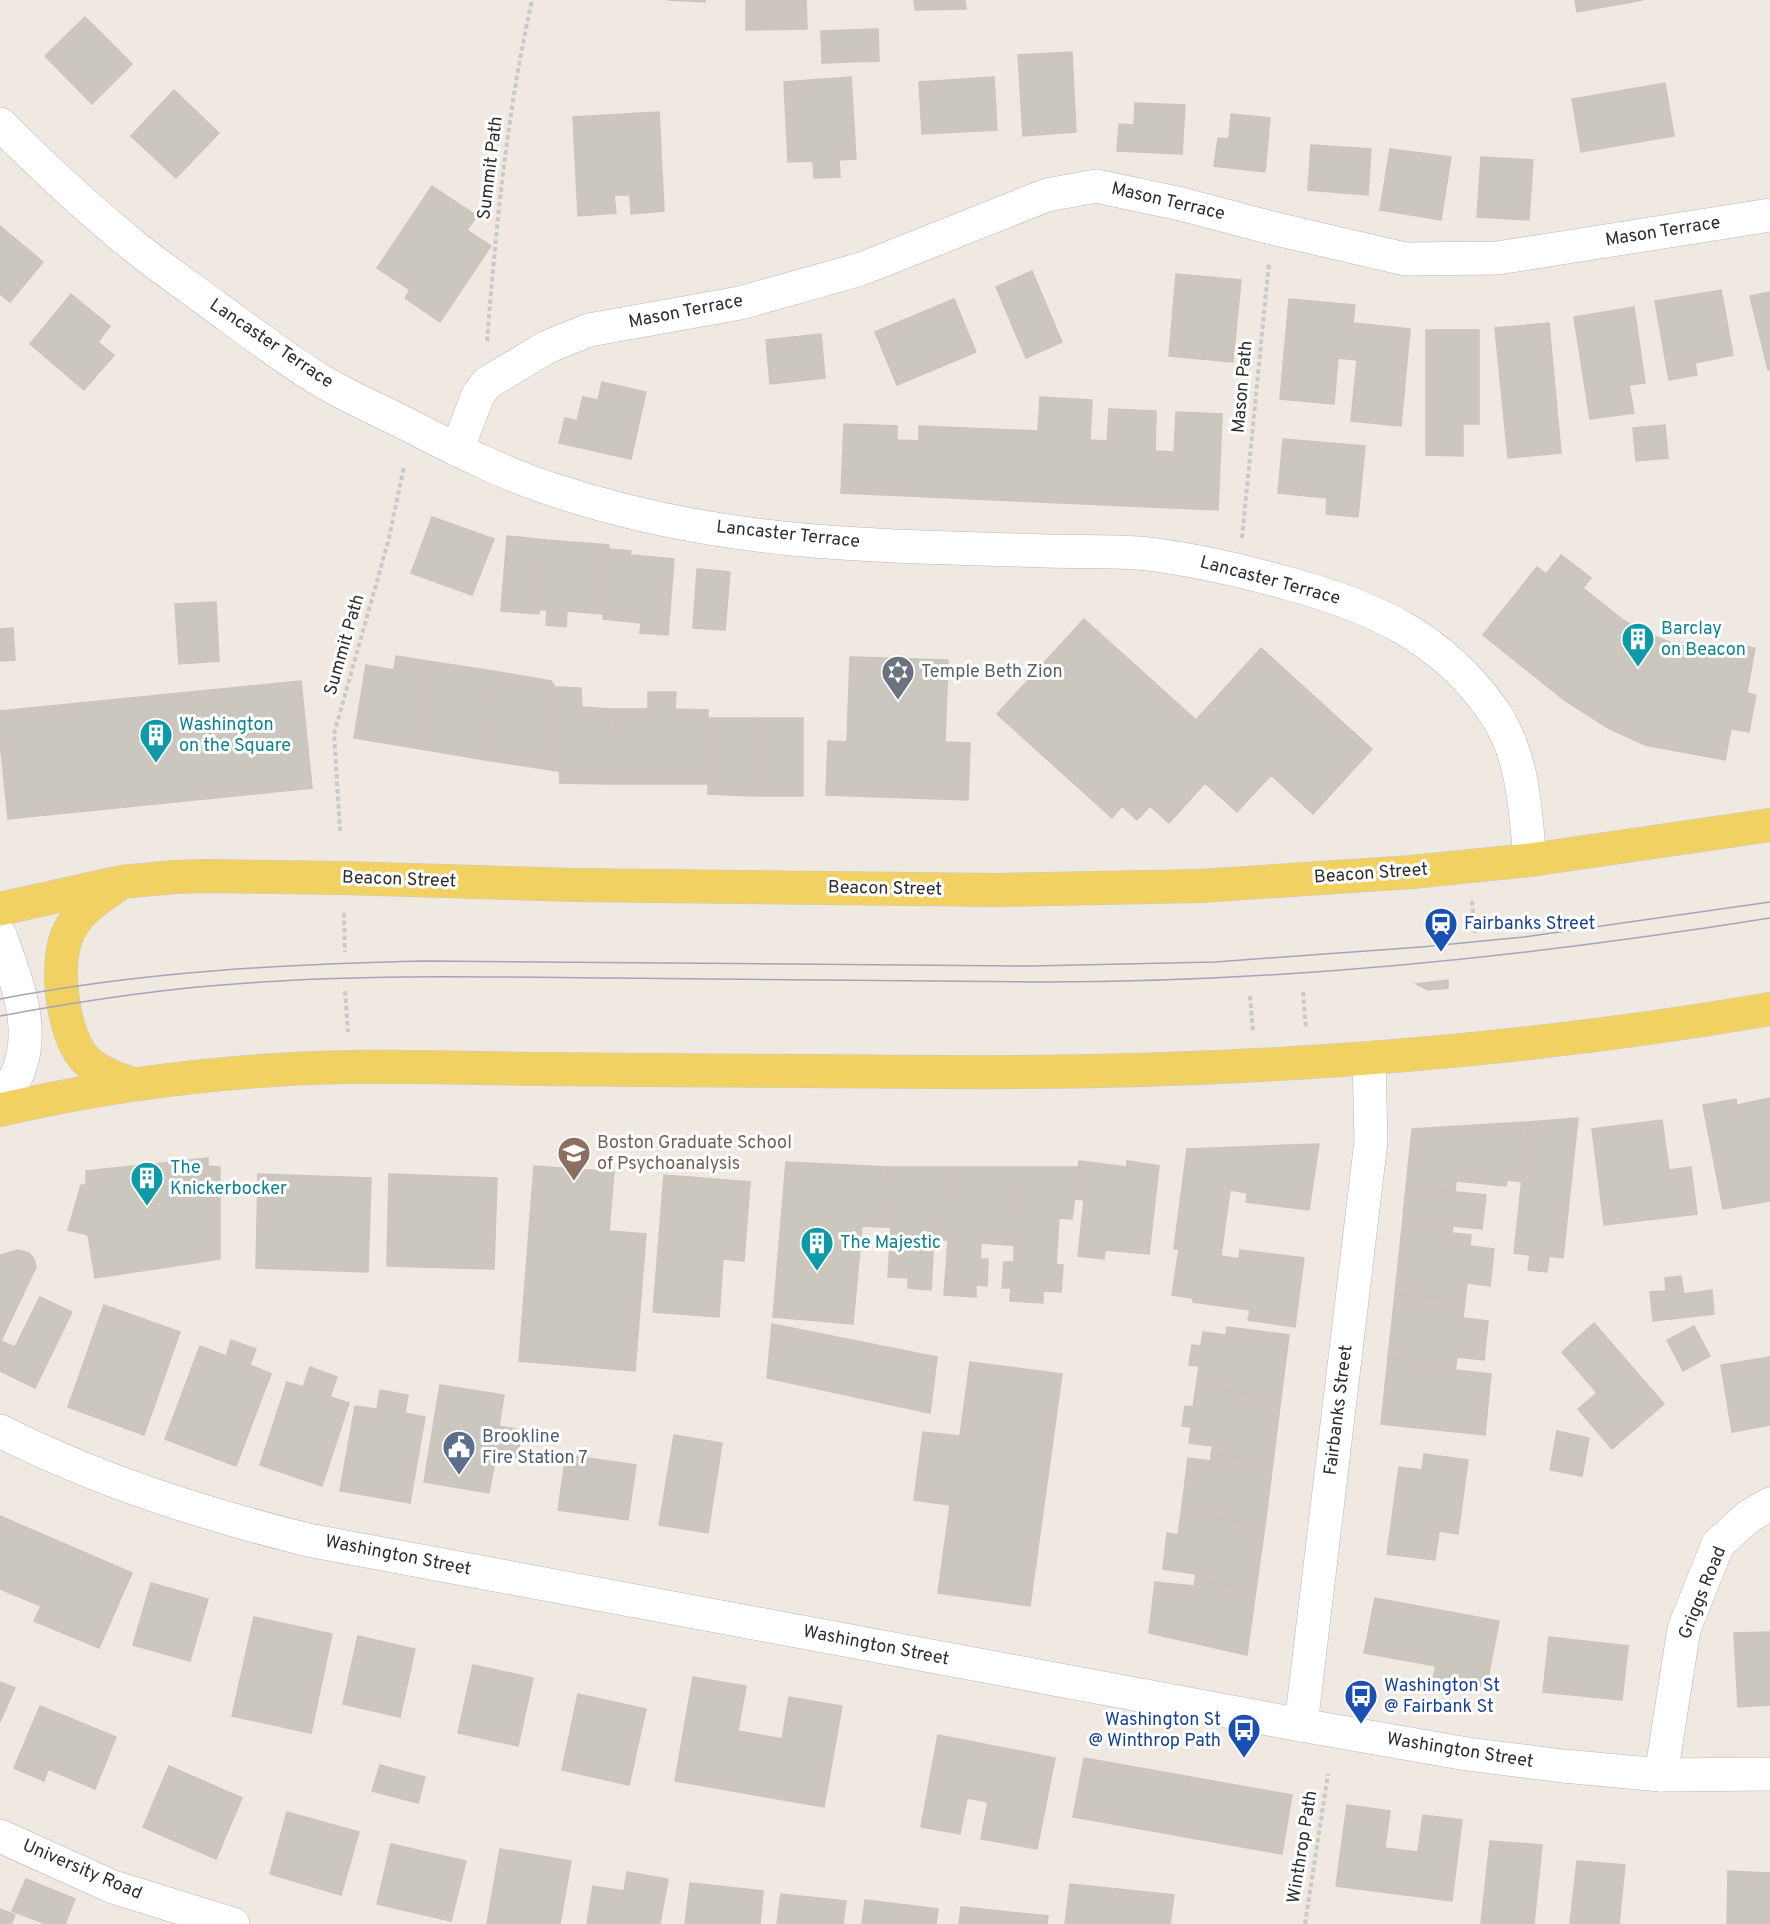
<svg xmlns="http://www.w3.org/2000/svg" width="1770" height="1924" font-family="Overpass,sans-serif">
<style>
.building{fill:#cbc7bf;stroke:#cbc5ba;stroke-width:1.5}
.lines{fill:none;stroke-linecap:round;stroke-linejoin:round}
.street-casing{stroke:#b4b7c1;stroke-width:34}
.secondary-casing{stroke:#b4b7c1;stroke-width:34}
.primary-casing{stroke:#c9c9c9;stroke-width:34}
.path{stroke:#c9c9c9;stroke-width:4;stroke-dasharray:4.5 3;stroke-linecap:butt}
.street{stroke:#fff;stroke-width:33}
.secondary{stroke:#fff;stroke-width:33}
.primary{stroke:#f2d163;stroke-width:33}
.tram{stroke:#a3a6b8;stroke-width:1.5}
.labels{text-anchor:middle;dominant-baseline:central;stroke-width:6;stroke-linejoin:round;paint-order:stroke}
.street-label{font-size:18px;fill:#2e2e2e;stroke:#fff}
.culture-label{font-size:18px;fill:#0d838f;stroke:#fff;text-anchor:start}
.worship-label{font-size:18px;fill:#5b616d;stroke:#fff;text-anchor:start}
.transit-label{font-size:18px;fill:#164399;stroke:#fff;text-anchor:start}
.education-label{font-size:18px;fill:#785e54;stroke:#fff;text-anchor:start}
.service-label{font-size:18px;fill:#4e5e75;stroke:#fff;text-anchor:start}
</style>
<rect width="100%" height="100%" fill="#efe9e1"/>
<path class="building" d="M667 0H705V2Z
M746 0H806L807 29 746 30Z
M914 0H965L966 9 915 10Z
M1575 0H1643L1577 12Z
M85 17 132 64 92 104 45 56Z
M878 29 879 61 822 63 821 31Z
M1072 52 1076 132 1023 136 1018 55Z
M851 77 856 159 839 160 840 177 814 178 813 161 788 162 784 82Z
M994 77 997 130 922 134 919 82Z
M1665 83 1674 136 1581 152 1572 99Z
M174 90 219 133 176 178 131 136Z
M1135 103 1185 105 1182 154 1117 151 1119 124 1134 125Z
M659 112 664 211 631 214 630 195H614L616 213 578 216 573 117Z
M1231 114 1270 118 1265 172 1214 166 1218 138 1229 139Z
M1311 145 1371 149 1368 195 1308 190Z
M1390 149 1451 157 1441 220 1380 210Z
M1481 157 1533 160 1529 220 1477 217Z
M432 186 477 216 467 230 491 246 440 322 405 298 410 290 377 268Z
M0 226 43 262 10 302 0 294Z
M1032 271 1062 342 1026 358 996 287Z
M1176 274 1241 280 1233 362 1169 356Z
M1721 290 1733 355 1695 363 1697 375 1669 380 1655 301Z
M1770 292V370H1768L1750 296Z
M71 294 110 326 98 342 114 355 84 390 30 344Z
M954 299 976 352 897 385 875 332Z
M1289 299 1355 305 1353 323 1410 329 1401 426 1351 421 1357 360 1338 358 1334 404 1280 399Z
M1634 307 1645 383 1629 385 1634 413 1590 419 1574 317Z
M1549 323 1561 453 1508 458 1495 328Z
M1426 330H1479V424H1463V456L1426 455Z
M821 334 825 378 770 384 766 340Z
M602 382 646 392 631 459 559 443 565 418 577 421 583 397 598 400Z
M1040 397 1092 400 1090 440 1107 441 1109 409 1156 411 1155 451 1174 452 1176 412 1222 414 1218 510 841 493 844 424 897 426V440L919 441V426L1038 431Z
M1665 425 1668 458 1636 461 1633 428Z
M1283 439 1365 446 1358 517 1326 514 1327 498 1278 493Z
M432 517 494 539 472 595 411 573Z
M507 536 546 540 539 614 501 611Z
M546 540 609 545 603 614 567 611 566 627 546 625 547 610H540Z
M609 549 631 551 630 555 674 559 668 635 640 633 641 623 603 619Z
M1561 555 1591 578 1583 588 1623 620 1645 632 1674 644 1725 655 1727 643 1755 648 1747 693 1756 695 1749 732 1731 729 1725 760 1645 745 1608 728 1564 700 1483 635 1537 567 1546 574Z
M697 569 730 572 725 630 693 628Z
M216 602 219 661 179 664 175 604Z
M1084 619 1196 720 1261 648 1372 749 1313 814 1271 775 1237 812 1205 783 1169 823 1150 806 1137 820 1122 806 1112 818 997 714Z
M13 628 15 660 0 661V629Z
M396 656 434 662 420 749 354 738 366 665 394 670Z
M850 657 948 660 945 742 970 743 968 800 826 795 828 741 847 742Z
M434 662 499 672 485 760 420 749Z
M499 672 551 681 555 687 559 771 485 760Z
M301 681 312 788 8 819 0 740V711Z
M555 687 581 688 582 707 609 709 608 784 560 783Z
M648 692H676L675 709 708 710 707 784H608L609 709H648Z
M708 718H753V796L708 794Z
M753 718H803V796H753Z
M1448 980V988L1428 990 1416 984Z
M1770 1098V1201L1723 1209 1703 1105 1736 1099 1737 1105Z
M1578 1118 1563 1258 1549 1256 1547 1272 1528 1270 1530 1255 1514 1253 1528 1122Z
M1662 1120 1669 1170 1691 1167 1697 1214 1604 1225 1592 1129Z
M1528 1122 1522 1182 1507 1180 1506 1186 1456 1181 1455 1192 1406 1187 1412 1129Z
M1319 1144 1309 1210 1246 1202 1247 1193 1230 1190 1221 1256 1239 1259 1240 1250 1304 1258 1295 1327 1248 1320 1250 1310 1193 1302V1298L1172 1295 1179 1249H1174L1187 1149Z
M208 1158V1166L220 1167V1259L95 1278 88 1235 68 1230 81 1185H86V1171Z
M1079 1161 1127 1167V1161L1159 1166 1149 1254 1105 1250 1104 1259 1078 1256 1084 1200 1074 1199Z
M786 1162 888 1167 881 1227 862 1226 853 1324 773 1317Z
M534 1166 614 1172 609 1231 646 1234 635 1371 519 1361Z
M888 1167H949L942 1240 934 1239 931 1290 908 1288V1278L888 1277 891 1227H881Z
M949 1167H1014L1007 1245 981 1243 980 1259H988L987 1286 976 1285V1297L944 1295 948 1240H942Z
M1014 1167H1079L1072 1219 1059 1218 1056 1265H1063L1061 1292 1043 1291V1303L1010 1301 1011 1288H1002L1004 1262H1014V1245H1007Z
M258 1174 371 1178 368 1272 256 1268Z
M389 1174 497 1178 494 1269 387 1266Z
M664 1175 750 1182 744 1261 723 1259 719 1317 653 1312Z
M1406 1187 1486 1195 1482 1229 1453 1226 1452 1233 1402 1228Z
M1402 1228 1471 1235 1470 1246 1494 1249 1490 1286 1467 1283 1465 1301 1395 1294Z
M18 1250 29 1253 34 1259 36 1267 1 1341 15 1347 40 1297 72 1312 35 1388 0 1371V1255Z
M1681 1276 1684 1294 1712 1290 1714 1314 1653 1321 1650 1292 1666 1291 1665 1278Z
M1395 1294 1465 1301 1463 1318 1488 1321 1484 1360 1457 1357 1456 1365 1388 1358Z
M104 1305 180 1332 144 1435 68 1407Z
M1594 1323 1664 1404 1612 1449 1578 1409 1597 1393 1562 1352Z
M772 1324 937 1357 930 1413 767 1378Z
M1694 1326 1710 1356 1683 1371 1667 1340Z
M1227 1327 1289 1335 1281 1398 1196 1387 1199 1366 1189 1365 1192 1345 1201 1346 1203 1332 1226 1335Z
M231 1340 256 1349 250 1365 271 1374 236 1466 165 1439 200 1346 226 1356Z
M1770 1357V1425L1732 1432 1721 1365Z
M1388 1358 1456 1365 1455 1370 1491 1374 1485 1435 1381 1424Z
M970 1362 1062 1374 1030 1606 938 1593 950 1505 914 1500 923 1432 960 1436Z
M310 1367 337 1377 330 1397 349 1403 322 1486 260 1465 287 1382 303 1387Z
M440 1385 504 1395 499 1426 522 1430 517 1459 496 1455 489 1493 424 1482Z
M1196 1387 1281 1398 1273 1462 1211 1454 1213 1446 1189 1443 1191 1427 1182 1426 1185 1406 1193 1407Z
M380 1390 408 1395 405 1413 425 1417 410 1503 340 1491 355 1406 377 1409Z
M1557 1431 1589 1438 1582 1476 1550 1470Z
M674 1435 722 1443 708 1533 659 1525Z
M1211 1454 1273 1462 1265 1525 1181 1514 1188 1458 1211 1461Z
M1424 1454 1468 1460 1458 1534 1439 1531 1435 1560 1387 1554 1399 1467 1422 1470Z
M566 1455 636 1465 628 1520 558 1510Z
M1181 1514 1265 1525 1256 1589 1195 1581 1196 1574 1163 1569 1167 1533 1178 1535Z
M0 1516 132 1573 99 1648 34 1621 41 1606 0 1589Z
M1195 1581 1256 1589 1247 1655 1149 1633 1155 1582 1194 1586Z
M151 1583 208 1599 190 1661 133 1645Z
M1375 1598 1499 1621 1486 1689 1433 1679 1436 1666 1364 1653Z
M254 1617 332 1634 311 1733 232 1716Z
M1770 1632V1705L1738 1707 1734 1633Z
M358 1636 415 1649 400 1717 343 1704Z
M1549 1637 1628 1646 1622 1700 1543 1692Z
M473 1665 533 1678 518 1746 458 1733Z
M693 1677 746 1686 738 1731 782 1739 789 1697 842 1706 824 1807 675 1781Z
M0 1682 15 1688 0 1722Z
M578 1694 646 1709 629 1785 562 1770Z
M40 1706 116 1737 95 1789 48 1769 44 1781 14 1768Z
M938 1735 1055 1758 1037 1849 981 1839 988 1802 967 1798 960 1834 921 1827Z
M1084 1758 1292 1795 1282 1854 1073 1817Z
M380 1765 425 1777 418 1803 372 1791Z
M169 1766 242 1798 216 1859 143 1827Z
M1347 1805 1390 1811 1385 1848 1418 1852 1423 1815 1462 1820 1452 1901 1336 1886Z
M287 1812 359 1832 341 1895 270 1874Z
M1490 1841 1542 1845 1534 1924H1481Z
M391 1844 466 1861 451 1921 377 1904Z
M500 1849 571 1861 560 1924H487Z
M1577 1861 1625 1865 1619 1924H1570Z
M1728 1871 1770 1873V1924H1727Z
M627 1872 668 1879 660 1924H587L593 1886 624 1891Z
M26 1879 75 1899 65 1924H46L12 1911Z
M690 1883 763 1891 760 1924H685Z
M1070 1884 1174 1895 1170 1924H1065Z
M781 1894 846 1901 843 1924H777Z
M865 1900 938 1909 936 1924H862Z
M961 1907 1048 1916 1047 1924H959Z
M0 1909 15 1915 11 1924H0Z"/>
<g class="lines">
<g class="street-casing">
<path id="street" d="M0 124C43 167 88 209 135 247 161 268 189 287 216 307 250 332 284 358 320 380 351 399 386 413 418 430 461 452 505 474 551 489 628 515 711 531 792 539 876 547 962 548 1047 551 1077 552 1108 551 1138 553 1190 558 1240 570 1290 584 1374 607 1442 637 1494 712 1524 756 1525 809 1530 860
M457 450 478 395 487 383 547 347 589 330 740 303 861 269 1047 195 1096 186 1181 204 1272 228 1405 259 1498 258 1770 215
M0 935C20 990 45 1051 0 1100
M1301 1725 1371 1141 1369 1058
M1661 1775 1684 1629 1718 1544 1749 1516 1770 1504
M0 1836 113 1887 233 1924"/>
</g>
<g class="secondary-casing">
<path id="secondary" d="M0 1431C99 1481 201 1513 308 1540L1301 1725 1467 1754 1563 1766 1661 1775 1770 1774"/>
</g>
<g class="primary-casing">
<path id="primary" d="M115 887C97 899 79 911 69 931 53 961 62 1039 88 1062 101 1073 117 1079 133 1084
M0 909 121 882 175 877 205 876 344 878 575 885 911 889 997 890 1200 886 1412 872 1530 860 1770 825
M0 1110C90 1089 181 1076 274 1070 362 1064 452 1068 541 1069 675 1070 809 1072 943 1072 1220 1074 1497 1056 1770 1009"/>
</g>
<path class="path" d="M487 341C496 227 507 112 532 0
M1242 538 1269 262
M340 831 334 734 388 542 404 467
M1472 901 1475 933
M344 913 345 952
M345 991 348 1032
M1303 992 1306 1028
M1250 996 1253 1031
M1305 1924 1328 1774"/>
<use href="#street" class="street"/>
<use href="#secondary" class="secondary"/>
<use href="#primary" class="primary"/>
<path class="tram" d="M0 999C140 972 283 964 425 961L1031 966 1215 962 1421 947 1524 937 1770 902
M0 1016C81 1001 165 988 248 983 369 974 492 977 613 978 753 979 893 981 1033 982 1280 983 1526 957 1770 918"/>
</g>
<defs>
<g id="building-pin" transform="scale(1.725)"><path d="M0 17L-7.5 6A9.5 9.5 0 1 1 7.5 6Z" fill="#0f9aa8" stroke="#fff"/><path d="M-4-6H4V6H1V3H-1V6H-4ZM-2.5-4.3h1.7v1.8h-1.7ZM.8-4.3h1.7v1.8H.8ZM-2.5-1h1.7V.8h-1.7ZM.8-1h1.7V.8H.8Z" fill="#fff"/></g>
<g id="synagogue-pin" transform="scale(1.725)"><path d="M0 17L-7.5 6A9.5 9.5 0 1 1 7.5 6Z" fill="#6b7280" stroke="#fff"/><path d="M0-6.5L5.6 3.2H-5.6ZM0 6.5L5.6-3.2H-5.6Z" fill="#fff"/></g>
<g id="station-pin" transform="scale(1.725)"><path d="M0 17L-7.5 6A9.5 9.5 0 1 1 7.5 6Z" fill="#1a4fb4" stroke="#fff"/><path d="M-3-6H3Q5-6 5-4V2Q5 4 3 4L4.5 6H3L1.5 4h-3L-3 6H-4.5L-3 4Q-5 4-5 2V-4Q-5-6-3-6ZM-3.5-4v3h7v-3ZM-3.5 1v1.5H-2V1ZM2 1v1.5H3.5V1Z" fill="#fff"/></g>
<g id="university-pin" transform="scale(1.725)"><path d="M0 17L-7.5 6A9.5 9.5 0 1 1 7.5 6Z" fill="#8d6e63" stroke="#fff"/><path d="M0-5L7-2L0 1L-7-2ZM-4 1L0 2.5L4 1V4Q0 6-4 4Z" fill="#fff"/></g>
<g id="civic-pin" transform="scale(1.725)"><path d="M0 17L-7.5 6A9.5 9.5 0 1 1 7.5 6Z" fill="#5c6f8a" stroke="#fff"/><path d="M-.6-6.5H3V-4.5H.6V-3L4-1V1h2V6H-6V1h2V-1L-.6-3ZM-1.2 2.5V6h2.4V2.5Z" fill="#fff"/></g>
<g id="bus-pin" transform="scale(1.725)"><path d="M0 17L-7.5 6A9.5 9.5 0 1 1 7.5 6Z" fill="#1a4fb4" stroke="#fff"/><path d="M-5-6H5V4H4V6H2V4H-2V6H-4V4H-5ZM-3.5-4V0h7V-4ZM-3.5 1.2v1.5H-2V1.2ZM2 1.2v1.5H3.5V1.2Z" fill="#fff"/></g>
</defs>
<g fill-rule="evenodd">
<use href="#building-pin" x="1638" y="639"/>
<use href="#synagogue-pin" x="898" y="672"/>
<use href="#building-pin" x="156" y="735"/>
<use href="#station-pin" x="1441" y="924"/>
<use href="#university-pin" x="574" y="1153"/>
<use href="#building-pin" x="147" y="1178"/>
<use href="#building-pin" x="817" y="1243"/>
<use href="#civic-pin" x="459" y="1447"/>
<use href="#bus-pin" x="1361" y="1696"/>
<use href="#bus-pin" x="1244" y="1730"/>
</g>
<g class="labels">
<g class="street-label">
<text transform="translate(491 168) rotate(-83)">Summit Path</text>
<text transform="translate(1168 202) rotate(13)">Mason Terrace</text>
<text transform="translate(1663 232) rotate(-9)">Mason Terrace</text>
<text transform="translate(686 312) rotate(-11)">Mason Terrace</text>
<text transform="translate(271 344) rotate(34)">Lancaster Terrace</text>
<text transform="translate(1243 387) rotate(-85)">Mason Path</text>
<text transform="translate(788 535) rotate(6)">Lancaster Terrace</text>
<text transform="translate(1270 581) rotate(15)">Lancaster Terrace</text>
<text transform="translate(345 645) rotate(-74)">Summit Path</text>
<text transform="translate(1371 874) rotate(-4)">Beacon Street</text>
<text transform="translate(399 880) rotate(2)">Beacon Street</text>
<text transform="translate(885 889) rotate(1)">Beacon Street</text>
<text transform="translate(1339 1410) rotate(-83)">Fairbanks Street</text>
<text transform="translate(398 1556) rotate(11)">Washington Street</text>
<text transform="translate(1703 1593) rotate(-68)">Griggs Road</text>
<text transform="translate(876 1646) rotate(11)">Washington Street</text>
<text transform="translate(1460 1751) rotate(9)">Washington Street</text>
<text transform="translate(1303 1847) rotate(-81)">Winthrop Path</text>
<text transform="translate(82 1870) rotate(23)">University Road</text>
</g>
<g class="culture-label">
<text x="1661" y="629">Barclay<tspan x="1661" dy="21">on Beacon</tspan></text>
<text x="179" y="725">Washington<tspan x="179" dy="21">on the Square</tspan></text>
<text x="170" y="1168">The<tspan x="170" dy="21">Knickerbocker</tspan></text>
<text x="840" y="1243">The Majestic</text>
</g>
<g class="worship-label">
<text x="921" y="672">Temple Beth Zion</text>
</g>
<g class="transit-label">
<text x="1464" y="924">Fairbanks Street</text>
<text x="1384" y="1686">Washington St<tspan x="1384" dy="21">@ Fairbank St</tspan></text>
<text x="1221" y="1720" text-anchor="end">Washington St<tspan x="1221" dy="21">@ Winthrop Path</tspan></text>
</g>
<g class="education-label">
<text x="597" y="1143">Boston Graduate School<tspan x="597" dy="21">of Psychoanalysis</tspan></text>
</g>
<g class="service-label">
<text x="482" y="1437">Brookline<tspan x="482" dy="21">Fire Station 7</tspan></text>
</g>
</g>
</svg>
